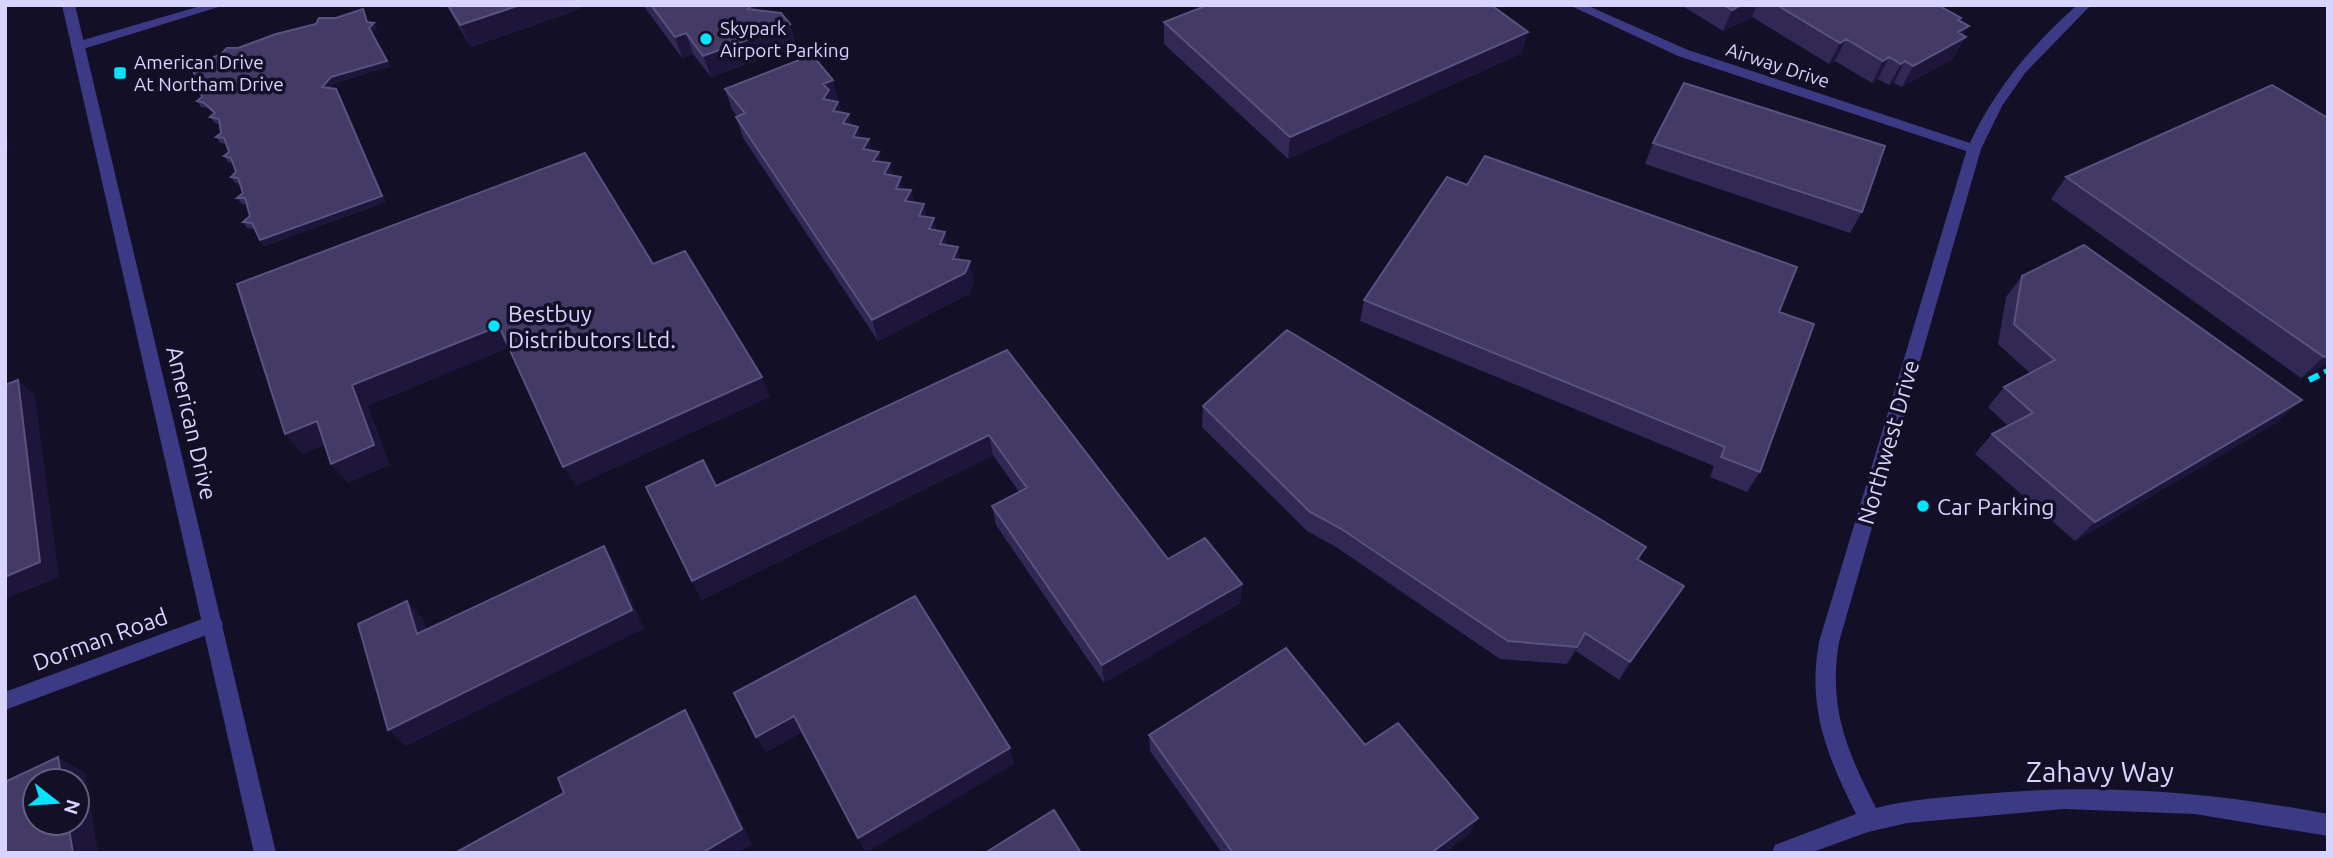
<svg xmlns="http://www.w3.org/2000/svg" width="2333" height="858" font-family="Ubuntu,sans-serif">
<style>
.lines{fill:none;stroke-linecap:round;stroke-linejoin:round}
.minor{fill:#3d3a85;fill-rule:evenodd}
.tertiary{fill:#3d3a85;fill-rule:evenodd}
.rail-far1{stroke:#00e5ff;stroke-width:4.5;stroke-dasharray:9 7;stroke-linecap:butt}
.rail{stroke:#00e5ff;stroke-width:6;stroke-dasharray:11 10;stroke-linecap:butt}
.wall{fill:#312854}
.shaded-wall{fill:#1d163a}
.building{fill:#433a66;stroke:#5a527e;stroke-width:2}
.poi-dot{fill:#00e5ff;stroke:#130f26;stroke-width:2.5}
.labels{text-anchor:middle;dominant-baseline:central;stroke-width:7;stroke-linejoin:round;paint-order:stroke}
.far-poi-label{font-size:19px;fill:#d9d4ff;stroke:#130f26;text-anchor:start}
.far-street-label{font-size:19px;fill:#d9d4ff;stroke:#130f26}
.poi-label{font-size:23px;fill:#d9d4ff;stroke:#130f26;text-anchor:start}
.street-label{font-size:23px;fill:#d9d4ff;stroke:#130f26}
.near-street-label{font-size:28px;fill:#d9d4ff;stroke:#130f26}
</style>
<rect width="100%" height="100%" fill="#130f26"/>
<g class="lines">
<path class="minor" d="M204 5H225L83 49H73L71 46 73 43Z
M1569 5H1586L1688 50 1979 146 1981 149 1974 154 1969 152 1678 56Z
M213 615 220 618 223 624 220 630 5 710V692Z"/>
<path class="tertiary" d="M62 5H75L276 853H254Z
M2077 5H2091L2025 73 2002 106 1981 149 1839 642C1828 708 1847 751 1876 808 1910 799 1946 797 1982 794 2099 783 2212 792 2328 814V836L2195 814 2064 809 1907 823 1868 832 1810 853H1772L1775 845 1856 814C1827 755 1807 709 1819 642L1967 149C1993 91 2030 47 2077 5Z"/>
<path class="rail-far1" d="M2324 372 2328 370"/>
<path class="rail" d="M2309 380 2327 371"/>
</g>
<path class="wall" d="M446 5H578L580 9 471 47Z
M643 5H755L757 10 790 24 796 46 711 77 693 54 682 58Z
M1681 5H1938L1961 18 1960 21 1964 35 1954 58 1902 87 1894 83 1889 85 1878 79 1872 83 1835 61 1829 64 1752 17 1723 31Z
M363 9 368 22 377 28 373 33 390 66 335 83 329 88 340 95 386 202 264 246 260 240 254 229 247 228 243 222 250 216 246 204H242L237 198 243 193 240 184 235 183 231 177 236 172 233 163 228 162 224 156 229 152 226 144 220 143 216 137 221 133 219 124 215 123 210 117 214 114 208 108 201 107 197 101 202 97 200 89H194L190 83 238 48Z
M1164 22 1522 53 1288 159 1164 44Z
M833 80 841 113 849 114 851 125 903 189 911 190 914 202 937 231 945 232 947 245 961 260 974 282 969 294 878 341 743 138 736 117 737 116 732 110 725 89Z
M2328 118V363L2301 378 2051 199 2066 177Z
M1653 143 1862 212 1850 233 1645 164Z
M2022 276 2279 421 2075 541 1975 454 1992 434 2008 426 1988 407 2004 387 2030 373 1998 344 2006 297Z
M1364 300 1779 312 1760 472 1747 492 1710 477 1714 466 1360 321Z
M1007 350 1168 559 1242 584 1240 603 1104 683 996 525 992 506 1019 492 993 455 702 600 692 581 716 486Z
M1203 406 1646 547 1639 560 1684 586 1672 604 1619 680 1576 651 1567 664 1500 659 1336 547 1307 531 1202 427Z
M1149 735 1470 833 1444 853H1222L1150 751Z"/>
<path class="shaded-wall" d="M520 5H578L580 9 471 47 460 25Z
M737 5H755L761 23Z
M1741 5H1757L1752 17 1723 31 1732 10Z
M363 9 366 15 370 27 374 23 377 28 373 33 390 66 335 83 325 93 322 87 367 22Z
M790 24 796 46 711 77 703 56Z
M1969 26 1961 39 1966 37 1954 58 1902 87 1913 66 1958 32Z
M1528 32 1522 53 1288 159 1290 137Z
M686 33 693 54 682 58 675 37Z
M1846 39 1835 61 1829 64 1840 43Z
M1889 57 1878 79 1872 83 1883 61Z
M1905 61 1894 83 1889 85 1901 64Z
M833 80 838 101 832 104 838 102 843 123 849 114 854 135 858 127 863 148 823 99V84Z
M336 89 340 95 386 202 264 246 260 240Z
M5 127 9 146 5 148Z
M869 139 874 160 879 152 884 173 863 149Z
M890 163 895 185 884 174Z
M901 177 905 199 896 189Z
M911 190 916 212 905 201Z
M924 204 928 225 919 216Z
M934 218 938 239 929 229Z
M945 232 949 253 940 244Z
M958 247 962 268 970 261 974 282 969 294 878 341 872 320 953 259Z
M499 326 511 347 368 406 390 465 348 483 331 464 352 385Z
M2328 355V363L2301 378 2324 357Z
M762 377 770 397 576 486 563 467Z
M18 380 35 396 59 577 5 599V577Z
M2302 400 2279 421 2075 541 2095 522Z
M317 421 334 441 303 454 285 434Z
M989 435 993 455 702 600 692 581Z
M604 546 616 565 644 629 406 746 388 730Z
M1242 584 1240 603 1104 683 1102 665Z
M1684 586 1672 604 1619 680 1630 662Z
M407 601 424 620 434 652 417 634Z
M1585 633 1576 651 1567 664 1577 647Z
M685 710 696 727 752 844 738 853H702Z
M794 716 803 732 766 753 756 737Z
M1010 748 1014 764 866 853 858 838Z
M58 757 85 773 98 853H73L68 823H77V781H62Z
M1478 818 1470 833 1444 853H1431Z"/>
<path class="building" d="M448 5H520L460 25Z
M651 5H752L748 9 781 13 790 24 703 56 686 33 675 37Z
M1208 5H1491L1528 32 1290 137 1164 22Z
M1724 5H1741L1732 10Z
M1777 5H1938L1961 18 1958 20 1969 26 1958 32 1966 37 1913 66 1905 61 1901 64 1889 57 1883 61 1846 39 1840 43Z
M363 9 367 22 374 23 369 28 387 61 331 77 322 87 336 89 382 196 260 240 252 223 243 222 250 216 245 198H237L243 193 238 178 231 177 236 172 231 158 224 156 229 152 224 138 216 137 221 133 219 119 210 117 215 113 204 103 197 101 202 97 198 84 190 83 195 77 191 64 220 55 227 48H238L276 34 316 24 319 18H336Z
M812 55 833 80 823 84 829 90 823 99 838 102 833 111 849 114 843 123 858 127 853 137 869 139 863 149 879 152 873 161 890 163 884 174 901 177 896 189 911 190 905 201 924 204 919 216 934 218 929 229 945 232 940 244 958 247 953 259 970 261 965 273 872 320 736 117 745 113 725 89Z
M1684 83 1885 146 1862 212 1653 143Z
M2272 85 2328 118V355L2324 357 2066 177Z
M585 153 653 264 685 251 762 377 563 467 499 326 352 385 374 445 331 464 317 421 285 434 237 284Z
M1485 156 1797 267 1779 312 1814 324 1760 472 1721 457 1725 447 1364 300 1447 177 1467 185Z
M2084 245 2302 400 2095 522 1992 434 2033 413 2004 387 2055 360 2014 324 2022 276Z
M1287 330 1646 547 1637 559 1684 586 1630 662 1585 633 1577 647 1508 641 1340 528 1310 512 1203 406Z
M1007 350 1168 559 1205 538 1242 584 1102 665 992 506 1027 488 989 435 692 581 646 487 703 460 716 486Z
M18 380 40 562 5 577V385Z
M604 546 632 610 388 730 358 624 407 601 417 634Z
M915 596 1010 748 858 838 794 716 756 737 734 693Z
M1286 648 1365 745 1398 723 1478 818 1431 853H1233L1149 735Z
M685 710 742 829 702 853H455L564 793 558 778Z
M58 757 62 781H35V823H68L73 853H5V782Z
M1054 810 1081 853H985Z"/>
<g class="poi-dot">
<circle cx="706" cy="39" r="7"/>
<rect x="113" y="66" width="14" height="14" rx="3.5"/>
<circle cx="494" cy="326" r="7"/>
<circle cx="1923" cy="506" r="7"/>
</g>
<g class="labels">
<g class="far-poi-label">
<text x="720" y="28">Skypark<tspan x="720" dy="22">Airport Parking</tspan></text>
<text x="134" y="62">American Drive<tspan x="134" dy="22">At Northam Drive</tspan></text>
</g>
<g class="far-street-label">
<text transform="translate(1778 65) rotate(18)">Airway Drive</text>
</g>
<g class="poi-label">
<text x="508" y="313">Bestbuy<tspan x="508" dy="26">Distributors Ltd.</tspan></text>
<text x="1937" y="506">Car Parking</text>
</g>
<g class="street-label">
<text transform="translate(192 423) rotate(77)">American Drive</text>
<text transform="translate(1888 442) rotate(-74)">Northwest Drive</text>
<text transform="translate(100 639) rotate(-20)">Dorman Road</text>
</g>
<g class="near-street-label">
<text x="2100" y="771">Zahavy Way</text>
</g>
</g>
<rect width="2333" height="858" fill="none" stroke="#d9d4ff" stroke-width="14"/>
<g transform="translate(56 802) rotate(107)"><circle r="33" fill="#130f26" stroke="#625e7d" stroke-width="2"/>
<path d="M0-5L12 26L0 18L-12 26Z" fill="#00e5ff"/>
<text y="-10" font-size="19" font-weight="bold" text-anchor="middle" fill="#d9d4ff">N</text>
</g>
</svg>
